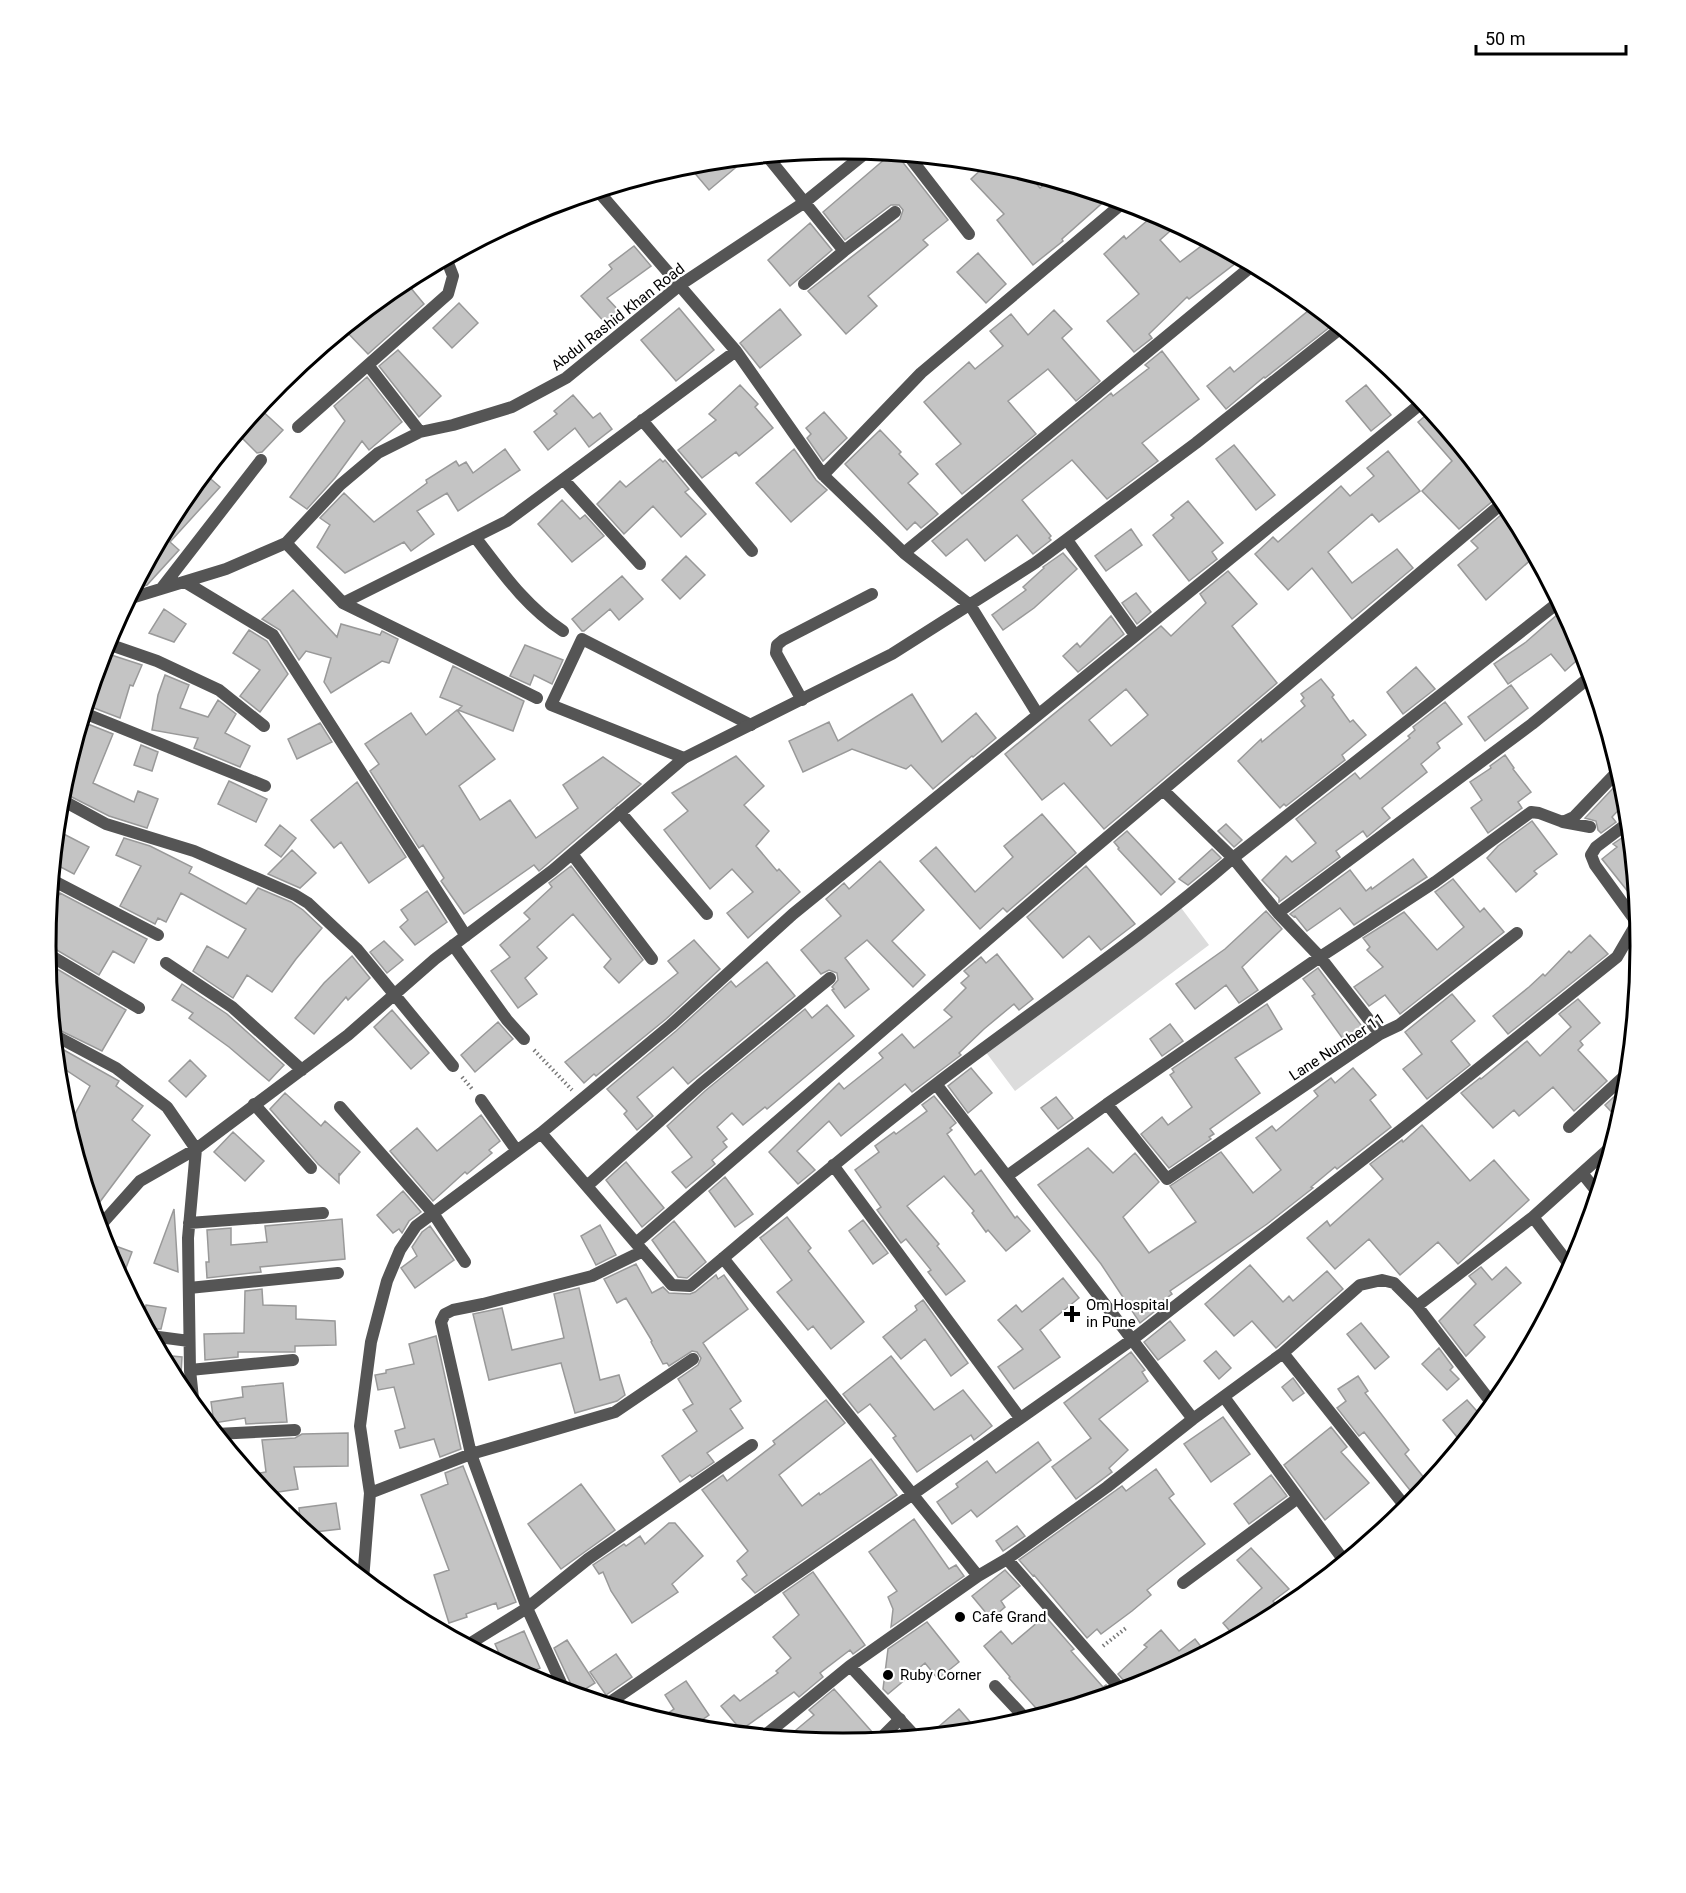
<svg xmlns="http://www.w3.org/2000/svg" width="1686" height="1893" font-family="Roboto,sans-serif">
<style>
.green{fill:#dcdcdc}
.building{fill:#c4c4c4;stroke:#999;stroke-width:1.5;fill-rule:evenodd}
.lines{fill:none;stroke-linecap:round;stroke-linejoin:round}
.path{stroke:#777;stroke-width:4;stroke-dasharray:1.5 3;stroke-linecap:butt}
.lane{stroke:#555;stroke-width:12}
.street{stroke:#555;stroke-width:12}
.poi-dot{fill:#000;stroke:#fff;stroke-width:2}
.labels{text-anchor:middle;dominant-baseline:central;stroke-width:4.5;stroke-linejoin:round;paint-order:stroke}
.street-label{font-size:15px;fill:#000;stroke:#fff}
.poi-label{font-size:15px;fill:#000;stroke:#fff;text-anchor:start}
.rim{fill:none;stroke:#000;stroke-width:3}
</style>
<rect width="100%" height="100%" fill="#fff"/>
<path class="green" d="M1179 905 1209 945 1015 1091 985 1051Z"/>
<path class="building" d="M892 153 899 154 901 160 948 220 923 240 928 245 868 296 877 306 846 334 808 291 900 219 903 210 899 205H891L845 240 823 212Z
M747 158 709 190 687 164H688Z
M988 163 999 164 1026 172 1040 188 1050 179 1109 197 1062 239 1063 241 1033 265 997 220 1004 214 971 179Z
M1156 213 1177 225 1160 240 1180 262 1208 241 1241 259 1189 299 1187 297 1149 334 1152 338 1134 352 1107 321 1139 294 1104 254 1124 236 1126 239Z
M810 223 832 250 790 286 768 260Z
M634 246 651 266 607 298 621 313 607 325 581 296 612 269 609 265Z
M978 253 1006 284 986 303 957 272Z
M405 281 424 304 368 354 345 330Z
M459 303 478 323 452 348 433 328Z
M1314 306 1335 323 1265 378 1264 377 1226 409 1207 386 1230 367 1234 372Z
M679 308 714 350 676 381 641 340Z
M780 309 801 335 760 368 740 343Z
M1054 310 1072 329 1062 338 1100 381 1076 401 1048 369 1008 401 1036 434 962 494 936 464 961 444 924 402 969 362 975 369 1003 346 990 331 1011 314 1028 335Z
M398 350 441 396 419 417 379 366Z
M1162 351 1199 399 1142 443 1158 461 1107 499 1072 460 1022 500 1051 536 1049 538 1051 540 1033 554 1017 535 985 561 967 539 946 556 932 541 1111 393 1113 396 1149 368 1145 365Z
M367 377 402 422 369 450 362 441 335 478 307 509 290 497 345 421 334 406Z
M740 385 758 404 755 407 773 428 739 456 736 452 702 478 678 450 716 420 709 414Z
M1366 385 1391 415 1371 431 1346 401Z
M573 395 593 418 600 413 612 429 589 447 575 428 548 450 534 432 557 414 554 411Z
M258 407 283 430 262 452 257 453 237 433Z
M1431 411 1500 495 1459 529 1422 491 1452 461 1418 422Z
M824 412 847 438 823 461 807 438 811 434 806 428Z
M880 430 901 452 899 454 918 474 908 483 938 514 921 528 915 522 907 530 845 464Z
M1234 445 1275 495 1256 510 1216 459Z
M505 449 520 470 458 511 447 493 417 511 434 534 411 551 404 542 345 573 317 547 330 525 320 518 344 493 374 522 427 483 426 480 456 461 459 466 466 462 473 473Z
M794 449 816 480 827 490 791 522 756 483Z
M1388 451 1420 491 1379 522 1372 514 1328 552 1352 583 1397 549 1413 568 1352 619 1312 568 1288 590 1255 554 1273 537 1278 542 1341 486 1350 496 1374 476 1367 468Z
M660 459 663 462 665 460 689 489 685 492 706 514 681 537 653 506 624 534 597 504 620 481 626 487Z
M204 473 220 487 170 542 179 550 147 585 134 589 180 503Z
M562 500 580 519 585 515 604 536 572 562 538 524Z
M1188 501 1223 543 1212 552 1217 559 1189 581 1153 535 1174 518 1171 515Z
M1509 508 1535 556 1486 600 1458 565 1478 548 1471 541Z
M1131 529 1142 545 1106 571 1095 556Z
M1063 553 1077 569 1034 608 1003 630 992 615 1026 590 1023 587 1044 568 1043 567Z
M686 556 705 575 680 599 662 580Z
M1228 571 1257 604 1232 626 1277 683 1104 829 1064 783 1042 800 1005 754 1161 626 1171 636 1206 603 1200 594ZM1126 689 1148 715 1111 746 1089 720Z
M622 576 643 599 619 620 610 609 584 631H582L572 619Z
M293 590 337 637 341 624 380 635 382 631 398 639 389 663 382 661 331 693 324 682 331 658 306 651 299 660 280 630 262 619Z
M1136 593 1151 612 1137 624 1122 603Z
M164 609 186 624 174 642 149 633Z
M1558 614H1566L1580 641 1584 654 1565 671 1551 654 1508 684 1494 664 1526 642Z
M1111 616 1124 634 1078 672 1063 656 1077 643 1080 647Z
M249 630 267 641 288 674 260 712 240 696 260 670 233 653Z
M525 645 563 660 552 684 534 675 530 685 510 676Z
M102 652 142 665 133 686 130 685 120 718 86 705Z
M453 666 524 701 513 731 458 710 462 706 440 697Z
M1416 667 1435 689 1403 714 1387 692Z
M165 675 189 685 180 708 208 717 218 700 236 714 225 733 250 746 240 767 194 748 198 738 152 730 158 695Z
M1321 679 1334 695 1332 697 1350 722 1353 720 1366 735 1342 755 1345 760 1286 806 1284 804 1280 808 1238 761 1261 739 1262 742 1305 706 1301 701 1304 698 1301 694Z
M1511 685 1528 708 1485 741 1468 717Z
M912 694 942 742 976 713 996 738 973 757 972 756 933 789 911 765 906 769 852 749 803 772 789 741 829 722 838 741Z
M1445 702 1462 724 1437 743 1440 748 1421 764 1427 772 1382 808 1390 818 1367 837 1363 831 1336 851 1340 857 1279 902V898L1262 880 1286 856 1292 862 1316 843 1296 819 1355 773 1360 779 1410 738 1408 736 1415 730 1413 727Z
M457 710 495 759 459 786 480 820 510 800 536 838 578 808 563 785 603 757 641 784 539 871 534 865 464 914 441 881 444 878 423 845 419 848 370 771 379 764 365 744 411 713 426 735Z
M320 723 332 742 297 759 288 739Z
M88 724 113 734 93 783 134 802 138 791 158 799 147 828 109 816 60 791 69 762 72 763Z
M141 745 158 752 152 771 134 765Z
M1505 755 1514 768 1513 769 1531 792 1518 802 1522 808 1488 833 1471 808 1482 800 1470 782 1491 768 1490 766Z
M736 756 764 786 744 805 769 831 756 846 777 871 779 869 800 892 748 938 727 913 753 892 732 869 710 889 664 830 688 811 672 793Z
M229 781 267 799 256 822 218 804Z
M357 782 406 857 369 883 341 842 334 848 311 820Z
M1617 784 1626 791 1627 801 1612 817 1616 822 1601 833 1598 830 1596 821 1585 818Z
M1042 814 1076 853 1007 912 1003 908 980 929 920 861 936 847 975 892 1013 857 1004 846Z
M1532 821 1557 854 1534 871 1537 874 1516 892 1487 858 1498 846Z
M1226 824 1242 840 1234 847 1218 831Z
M280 825 296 838 281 857 265 845Z
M56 830 89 847 74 874 53 863Z
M1127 831 1175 882 1161 895 1118 849 1119 848 1114 842Z
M1626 835 1628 838 1630 836 1637 903 1602 859 1617 847 1613 844Z
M124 838 150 846 192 867 189 873 246 904 258 888 291 902 303 910 322 928 296 959 272 992 247 975 233 998 193 971 207 946 228 958 246 929 181 893 166 922 158 918 155 924 120 906 141 866 116 855Z
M1212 849 1221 858 1188 885 1179 879Z
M292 850 316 873 300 888 268 874Z
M1413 859 1427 877 1354 925 1340 908 1307 931 1295 916 1294 917 1290 914 1350 870 1366 891 1371 887 1372 889Z
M880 861 924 910 892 941 925 975 913 987 867 940 845 958 869 989 845 1008 832 990 834 989 832 987 838 980 837 973 829 970 821 974 801 950 841 916 826 899 844 883 849 889Z
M571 866 643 960 619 983 604 967 611 959 573 914 537 947 547 958 525 978 537 994 518 1008 491 971 510 957 500 945 530 919 524 913 552 887 549 883Z
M1086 866 1135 924 1101 950 1089 936 1063 958 1027 917Z
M1453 879 1480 912 1484 908 1504 932 1400 1014 1385 995 1369 1006 1354 987 1383 967 1367 950 1370 947 1363 938 1404 912 1437 950 1464 927 1435 892Z
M427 891 447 922 415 945 400 927 408 920 401 910Z
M60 893 147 939 134 963 113 951 99 975 50 946 45 945 48 915Z
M1266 911 1282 929 1242 967 1258 990 1239 1003 1226 985 1195 1009 1176 984 1225 949Z
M1590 935 1608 954 1508 1034 1493 1016 1529 987 1543 974 1545 976 1569 951 1571 953Z
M694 940 720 969 666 1019 596 1076 594 1074 584 1083 565 1062 678 973 668 961Z
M384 941 403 960 387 973 370 952Z
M997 954 1033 999 1019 1010 1014 1004 984 1029 959 1053 961 1055 912 1092 905 1084 841 1136 829 1121 797 1151 815 1170 798 1184 769 1152 839 1083 844 1089 883 1058 879 1053 902 1034 914 1048 952 1017 944 1010 966 988 961 983 969 976 964 971 981 957 986 963Z
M352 956 370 978 348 1000 346 997 314 1034 295 1018 324 983Z
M767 962 795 996 688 1084 673 1067 637 1097 653 1116 637 1130 624 1114 627 1111 607 1089 676 1031 731 981 736 987Z
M47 963 126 1010 102 1051 53 1027Z
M1318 968 1367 1033 1348 1046 1312 996 1315 994 1303 979Z
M182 984 227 1014 284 1065 269 1081 229 1047 189 1018 193 1013 172 1000Z
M1452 994 1475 1021 1451 1041 1470 1065 1427 1099 1403 1069 1422 1054 1405 1032Z
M1578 999 1600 1023 1580 1041 1583 1045 1578 1050 1607 1081 1574 1111 1553 1087 1519 1116 1514 1110 1493 1128 1461 1093 1480 1078 1481 1079 1527 1041 1540 1056 1571 1027 1559 1014Z
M1267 1004 1282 1029 1235 1058 1260 1093 1210 1129 1214 1134 1209 1137 1211 1139 1169 1168 1141 1134 1162 1117 1168 1125 1192 1107 1170 1075 1174 1072 1172 1069Z
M827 1005 854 1036 767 1109 765 1107 743 1125 732 1113 717 1127 727 1139 723 1142 727 1147 712 1160 715 1164 686 1188 672 1172 692 1157 667 1126 705 1091 805 1009 812 1018Z
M392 1010 429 1053 411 1069 374 1027Z
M498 1022 513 1039 475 1072 461 1055Z
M1170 1024 1183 1041 1162 1056 1150 1039Z
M55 1045 119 1081 116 1086 143 1106 132 1120 150 1135 93 1211 68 1127 90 1086 57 1064Z
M190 1060 206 1076 186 1097 169 1081Z
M971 1068 992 1093 968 1113 948 1086Z
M1353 1068 1376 1095 1370 1100 1391 1127 1337 1169 1335 1167 1311 1187 1313 1188 1267 1224 1170 1291 1172 1294 1158 1304 1160 1307 1140 1323 1101 1264 1038 1185 1088 1148 1113 1173 1135 1153 1159 1182 1123 1217 1149 1253 1196 1222 1170 1186 1221 1152 1253 1193 1281 1170 1256 1138 1272 1126 1276 1131 1318 1096 1314 1091 1331 1078 1335 1083Z
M1627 1085 1626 1103 1620 1121 1605 1105Z
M285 1093 321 1126 325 1121 360 1152 340 1175 339 1173V1183L318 1164 270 1109Z
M934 1096 956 1123 950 1128 952 1130 947 1134 975 1175 981 1170 1015 1218 1017 1216 1030 1231 1006 1251 988 1230 986 1232 972 1213 974 1211 944 1176 907 1206 939 1244 937 1246 965 1281 946 1295 928 1272 931 1270 906 1239 901 1243 877 1210 881 1207 855 1170 879 1152 875 1146 894 1132 896 1134 927 1111 922 1105Z
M1056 1097 1073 1118 1058 1129 1041 1108Z
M481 1115 500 1141 489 1150 492 1153 467 1174 465 1172 433 1201 390 1151 417 1128 437 1151Z
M1422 1125 1470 1181 1494 1160 1529 1200 1458 1264 1438 1242 1400 1275 1369 1239 1335 1269 1307 1238 1327 1221 1330 1226 1383 1179 1370 1164 1402 1140 1403 1142Z
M233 1132 264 1161 245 1181 214 1152Z
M626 1162 664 1208 642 1227 606 1180Z
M725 1177 753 1214 735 1227 709 1191Z
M403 1191 421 1212 409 1221 402 1233 399 1229 393 1233 377 1215Z
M174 1209 178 1272 154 1263Z
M787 1217 811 1248 808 1251 864 1322 831 1349 813 1326 808 1330 777 1292 792 1280 760 1238Z
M342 1219 345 1259 260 1267 261 1272 207 1278 206 1262H209L207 1230 231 1228V1245L267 1242 265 1226Z
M863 1220 888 1253 873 1264 849 1231Z
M674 1221 706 1262 687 1278 678 1277 652 1240Z
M600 1225 616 1255 596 1265 581 1236Z
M430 1226 454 1260 415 1288 401 1268 417 1256 412 1247 422 1232Z
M102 1241 132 1252 121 1281 106 1252Z
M636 1264 652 1293 663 1287 669 1293 690 1294 695 1292 716 1275 718 1279 724 1275 748 1309 703 1343 741 1401 730 1409 743 1428 707 1453 714 1462 692 1477 690 1475 680 1482 662 1456 697 1431 683 1410 693 1404 678 1379 698 1365 701 1358 697 1352 692 1351 669 1366 667 1363 663 1364 651 1342 652 1341 626 1298 617 1303 604 1279Z
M1250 1265 1283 1302 1289 1296 1293 1301 1327 1271 1343 1289 1276 1348 1252 1321 1234 1336 1205 1304Z
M1481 1267 1492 1280 1506 1267 1521 1283 1474 1325 1485 1337 1466 1356 1439 1321 1476 1284 1469 1276Z
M1063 1278 1079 1298 1040 1330 1060 1357 1014 1389 998 1367 1023 1349 998 1320 1016 1305 1022 1312Z
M579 1288 600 1380 619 1375 625 1395 617 1401 575 1413 561 1363 489 1380 473 1314 502 1308 512 1350 564 1338 554 1294Z
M262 1289 263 1305 296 1306V1319L335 1321 336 1345 295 1346V1352H238V1357L205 1360 204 1334 244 1333 245 1291Z
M923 1300 968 1363 951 1376 925 1339 901 1359 883 1337 917 1310 915 1306Z
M146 1305 166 1308 161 1329H147L143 1321Z
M1170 1321 1185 1340 1158 1360 1144 1342Z
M1361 1323 1389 1357 1375 1369 1347 1334Z
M436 1336 461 1449 440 1457 434 1439 400 1448 395 1431 405 1428 394 1387 378 1390 375 1375 386 1373V1370L414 1364 409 1344Z
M1439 1348 1453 1367 1450 1370 1459 1379 1447 1390 1422 1364Z
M1216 1351 1231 1368 1219 1379 1204 1361Z
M1131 1352 1145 1370 1142 1372 1148 1381 1099 1419 1128 1450 1109 1468 1112 1472 1076 1499 1052 1467 1091 1438 1064 1403Z
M161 1355 182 1357 180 1391 179 1390Z
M891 1356 934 1410 963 1390 992 1426 974 1440 971 1435 917 1472 893 1438 896 1436 870 1404 858 1413 843 1394Z
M1358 1376 1368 1391 1365 1393 1409 1450 1405 1454 1429 1484 1417 1499 1364 1432 1359 1436 1337 1408 1346 1401 1338 1389Z
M1293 1378 1304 1393 1293 1401 1282 1387Z
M283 1383 287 1422 246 1424 245 1418 214 1423 211 1402 243 1397 242 1387Z
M826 1400 845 1423 779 1475 802 1506 819 1493 820 1495 871 1459 897 1495 755 1593 742 1579 747 1575 737 1561 748 1551 702 1490 723 1475 727 1481 775 1444 773 1441Z
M1467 1400 1483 1418 1462 1443 1443 1420Z
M1223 1417 1250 1454 1211 1482 1184 1444Z
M1331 1427 1347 1447 1341 1452 1369 1483 1325 1520 1284 1465Z
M348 1433V1466L294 1467 298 1489 265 1494 249 1475 266 1472 262 1440 295 1438 302 1434Z
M1038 1442 1051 1460 977 1517 971 1510 952 1524 937 1502 958 1487 956 1484 987 1461 996 1473Z
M463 1466 516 1602 498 1609 496 1603 466 1614 467 1617 449 1623 434 1575 449 1570 421 1495 448 1484 445 1473Z
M1156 1469 1174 1494 1169 1498 1205 1544 1147 1590 1151 1595 1132 1611 1101 1634 1097 1629 1087 1638 1034 1575 1033 1576 1019 1560 1122 1486 1126 1491Z
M1271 1475 1287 1496 1249 1524 1234 1504Z
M581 1484 615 1530 561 1569 528 1524Z
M336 1503 340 1529 306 1533 301 1529 299 1508Z
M914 1519 949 1569 956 1565 964 1576 891 1627 893 1609 888 1597 897 1591 869 1552Z
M669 1523H675L703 1556 672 1584 678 1592 632 1623 611 1591 603 1572 599 1574 593 1565 624 1544 626 1546 640 1536 645 1544Z
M1017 1526 1025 1536 1003 1551 996 1541Z
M1251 1548 1289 1589 1273 1601 1281 1610 1271 1618 1235 1637 1223 1623 1262 1588 1237 1560Z
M1005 1570 1020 1586 1001 1601 1005 1607 991 1619 972 1596Z
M813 1572 865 1645 853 1654 850 1650 820 1673 823 1677 799 1697 794 1692 741 1730 721 1706 734 1695 740 1701 778 1673 776 1671 791 1658 773 1637 799 1615 783 1593Z
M1045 1616 1074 1649 1071 1651 1103 1687 1106 1685 1114 1694 1043 1716 1009 1678 1010 1677 984 1646 1001 1631 1012 1644Z
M927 1622 959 1662 938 1679 925 1663 888 1694 883 1689 888 1649Z
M1161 1630 1179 1651 1195 1639 1206 1653 1148 1684 1131 1689 1118 1674 1147 1647 1144 1645Z
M524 1631 540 1668 522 1676 489 1658 499 1653 495 1644Z
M567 1640 595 1683 576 1695 554 1648Z
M616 1654 632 1677 606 1695 590 1672Z
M686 1681 709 1715 689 1729 658 1720 674 1709 665 1695Z
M834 1689 873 1733 863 1743 843 1744 805 1741 796 1730 814 1715 809 1710Z
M959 1709 978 1731 928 1736Z"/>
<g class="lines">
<path class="path" d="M534 1050 572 1090
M462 1077 473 1090
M1103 1646 1126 1628"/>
<path class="lane" d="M802 700 776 653 777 645 783 640 872 594
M684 758 551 705 582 639 751 725
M254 1104 311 1168
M189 1288 338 1273
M190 1370 293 1360
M216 1434 295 1430
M887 1740 883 1736 900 1719"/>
<path class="street" d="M908 155 969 234
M767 156 844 251 804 284
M598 191 736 351 823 475
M844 251 895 212
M368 365 420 432
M642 420 752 551
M298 427 448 294 453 276 446 258
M564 480 640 564
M475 537C502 572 525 606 563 631
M1067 540 1135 635
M286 543 343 603 537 698
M904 553 1253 265
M185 582 273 635 466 936
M161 589 261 460
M128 599 226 569 286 543 340 485 378 453 420 432 453 425 512 407 566 378 680 285 805 202 868 151
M343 603 507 521 736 351
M105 643 157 661 219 690 264 726
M84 713 265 786
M1037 713 970 605 904 553 823 475 921 373 1124 202
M1163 790 1233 858 1278 913 1320 957 1380 1034
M60 799 106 824 194 851 295 895 308 903 357 949 453 1066
M620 812 707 914
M1563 822 1590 827
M1629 822 1596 847 1591 855 1595 865 1637 923
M572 854 652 959
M52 880 158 935
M1278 913 1532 724 1591 676
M1517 933 1399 1025 1380 1034 1167 1179 1107 1104 1320 957 1435 882 1531 812 1539 813 1563 822 1574 817 1619 770
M453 945 507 1020 524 1039
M46 953 139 1008
M166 963 232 1007 302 1070
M54 1035 116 1068 167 1107 196 1149 188 1238 190 1370 194 1408
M936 1084 1193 1419
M481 1100 517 1151
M340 1107 433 1213 465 1262
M1569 1127 1629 1072
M541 1133 672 1285 690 1286C771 1218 852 1148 936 1084 1035 1008 1139 940 1233 858L1559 602
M833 1165 1020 1418
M1582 1173 1598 1193
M1007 1176 1107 1104
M587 1186 700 1085 830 978
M1533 1217 1572 1268
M189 1223 323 1213
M98 1228 140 1181 196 1149 348 1035 435 959 553 870 684 758 892 654 1035 563 1196 443 1341 328
M636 1243 1086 855 1505 501
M723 1258 978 1576
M1417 1306 1494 1406
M151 1336 189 1341
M1283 1353 1408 1510
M1224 1397 1345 1562
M370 1493 471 1454 615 1412 693 1359
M1007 1559 1123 1692
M363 1580 370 1493 360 1426 371 1342 387 1281 400 1250 416 1226 541 1133 671 1025 793 914 1423 402
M1183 1583 1298 1498
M466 1646 527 1608 588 1559 752 1445
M850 1666 916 1737
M995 1686 1027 1720
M565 1692 527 1608 471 1454 441 1322 445 1314 453 1310 483 1304 592 1276 643 1251
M606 1705 913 1494 1133 1339 1424 1112 1617 957 1638 921
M763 1737 850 1666 978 1576 1007 1559 1107 1487 1193 1419 1283 1353 1360 1285 1382 1280 1394 1283 1417 1306 1533 1217 1612 1146"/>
</g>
<g class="poi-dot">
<path d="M1069 1305h6v6h6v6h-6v6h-6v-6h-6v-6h6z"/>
<circle cx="960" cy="1617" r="6"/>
<circle cx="888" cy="1675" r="6"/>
</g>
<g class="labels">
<g class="street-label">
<text transform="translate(618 317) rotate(-38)">Abdul Rashid Khan Road</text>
<text transform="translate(1337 1047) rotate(-33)">Lane Number 11</text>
</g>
<g class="poi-label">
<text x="1086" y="1305">Om Hospital<tspan x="1086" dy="17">in Pune</tspan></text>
<text x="972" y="1617">Cafe Grand</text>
<text x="900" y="1675">Ruby Corner</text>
</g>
</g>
<path d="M0 0H1686V1893H0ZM56 946a787 787 0 1 1 1574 0a787 787 0 1 1-1574 0Z" fill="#fff" fill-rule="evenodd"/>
<path class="rim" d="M56 946a787 787 0 1 1 1574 0a787 787 0 1 1-1574 0Z"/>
<path d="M1476 45v9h150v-9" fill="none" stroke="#000000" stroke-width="3"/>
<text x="1485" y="45" font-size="18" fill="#000000" stroke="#ffffff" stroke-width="4.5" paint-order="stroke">50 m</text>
</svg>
